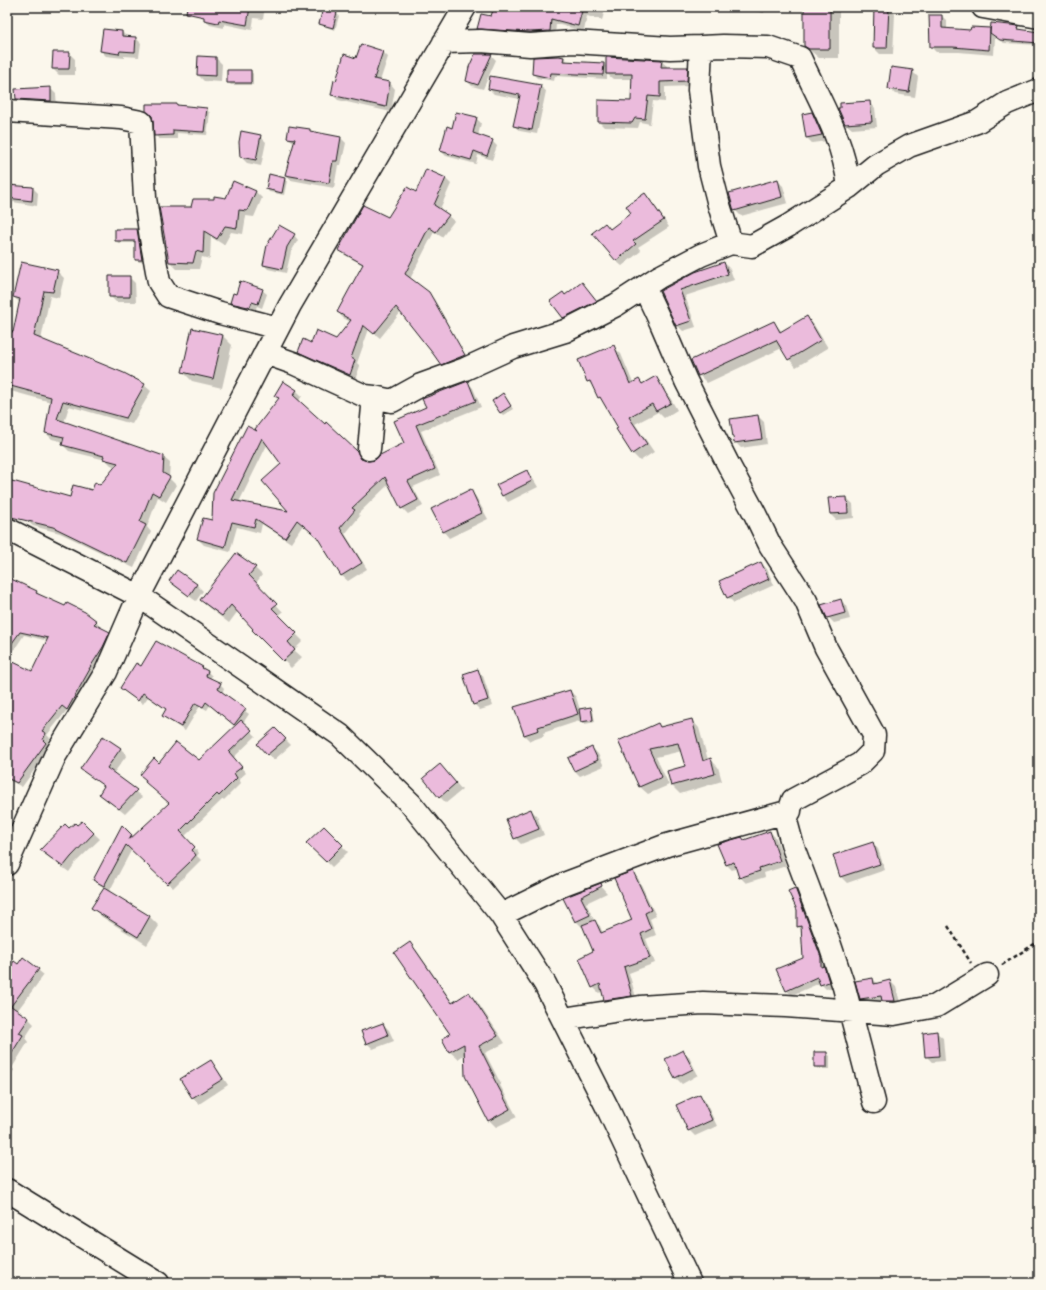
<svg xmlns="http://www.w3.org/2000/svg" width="1046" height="1290" font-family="'Playpen Sans',sans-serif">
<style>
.shadow{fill:#0003;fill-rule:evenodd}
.building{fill:#ebbbdc;stroke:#1c1c1c;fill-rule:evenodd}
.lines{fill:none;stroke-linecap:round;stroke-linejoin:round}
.minor-casing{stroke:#1c1c1c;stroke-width:25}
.path{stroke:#1c1c1c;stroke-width:2.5;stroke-dasharray:4 3;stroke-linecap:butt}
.minor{stroke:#fbf7ec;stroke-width:22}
</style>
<rect width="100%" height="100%" fill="#fbf7ec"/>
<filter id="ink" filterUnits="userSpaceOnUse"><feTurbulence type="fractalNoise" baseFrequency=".025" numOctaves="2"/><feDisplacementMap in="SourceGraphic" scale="8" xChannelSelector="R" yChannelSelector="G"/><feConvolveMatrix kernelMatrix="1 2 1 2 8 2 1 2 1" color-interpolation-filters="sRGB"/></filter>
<g filter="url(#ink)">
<path class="shadow" d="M208 7H265L263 19 254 18 252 30 224 24V28L210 25 205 20Z
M495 7H606L602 20 587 16 584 31 556 24 555 36 484 34 478 28 491 17Z
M748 7H765L764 13 751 10Z
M805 7H839V58H819L805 46Z
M889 8 895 14 893 54H880L874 48Z
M337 13 339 16 335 30 323 26 320 24Z
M942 16 947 21V29L971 31 972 28 990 29 992 31 1018 27 1021 30 1039 33V45L1004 43 995 37 994 55 959 52H936L931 47Z
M122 32 127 37 136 38 141 43 139 57 124 56V58L106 56 101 51Z
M383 52 388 57 380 81 390 83 395 89 391 112 338 100 332 94 337 82 357 59Z
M69 53 75 59V75H59L53 69Z
M475 55H491L496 60 483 89 472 86 467 81Z
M199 57 216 58 222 64 221 82 204 81 198 75Z
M564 57 568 62 604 64 607 67 661 61 667 66V68H687L692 73V86L665 87V102L653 101 650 124 640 122 638 128 604 127 599 122 632 102 633 79H613L607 74V79L555 76 554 81 537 78 533 74Z
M251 71 253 74V85H231L228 82Z
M912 71 918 77 915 97 895 94 889 88Z
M540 86 546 91 537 134 520 131 514 126 520 99 494 94 489 89Z
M50 88 56 94 57 107 23 105 17 99Z
M870 102 875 108 877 127 852 129 845 123Z
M206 109 210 113 207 135 177 133V139H159L155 135 154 121Z
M812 113 818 119 827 141 812 143 806 137Z
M476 118 481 123 478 136 492 141 497 146 492 160 478 155 476 164 446 156 441 151 453 129Z
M309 130 313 133 341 138 346 143 341 165H338L334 188 291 180 286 175 295 143 288 138Z
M260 136 266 142 261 166 247 163 241 157Z
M270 175 284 179 287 181 284 195 269 192 267 189Z
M446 179 451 184 440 209 454 221 442 237 434 232 410 279 428 293 466 360 468 359 433 298 434 299 469 361 447 370 401 312 380 338 369 329 357 363 360 366 355 380 305 357 299 351 311 344 337 340 351 322 343 318 338 312 363 265 345 255 340 250 389 218 417 194Z
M777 180 783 186 788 203 741 216 735 210Z
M7 184 17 185 19 187 33 188 38 193 37 206 7 201Z
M255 191 262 198 254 217 246 216 243 234 231 232 224 245 211 237 210 259 202 257 199 269H177L170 262 192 208Z
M645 194 651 200 669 227 638 247 641 251 622 266 616 261 610 230 633 214Z
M137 230 139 233 144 262H139L136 259V243H118L116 240Z
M294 235 298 240 291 252 286 273 268 269 264 265Z
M724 263 730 269 734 280 685 296 696 327 683 331 677 325 661 292Z
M57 271 64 278 59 298 50 296 41 340 144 385 151 391 132 424 69 406 64 423 163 457 170 463 169 478 176 485 166 502 158 497 147 527 151 532 134 568 60 533 33 526 26 520 7 514V481L70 499 93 491 100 486 116 467 111 465 106 460 69 451 63 445 64 442 52 439 46 433 51 402 7 390V331L14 333 20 303 14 297Z
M129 277 135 283 136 302H116L110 296Z
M587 289 602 307 570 323 564 317 566 296Z
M262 290 267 294 262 308 257 306 255 311 236 307 231 302 236 295Z
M806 317 814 325 828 348 796 367 789 359 782 348 707 383 699 375 774 322 782 332Z
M193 329 223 336 232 345 222 388 192 381 183 372Z
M613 347 621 354 633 383 639 380 643 384 656 377 663 385 677 410 664 418 658 412 635 424 654 452 640 461 633 454 617 430 619 428 605 403 599 397 594 387 588 381Z
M467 382 473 388 481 407 421 431 440 475 413 487 423 506 408 514 402 508 389 484 358 514 360 516 345 534 367 569 348 581 342 576 318 538 303 525 291 543 262 524 260 533 237 527 230 552 204 545 198 539 213 522 279 399 276 395 296 390 302 396 298 402 356 452 364 461H375L405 443 395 421 427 408ZM268 443 283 464 290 513 239 502Z
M503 395 513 409 503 415 501 413Z
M758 416 764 422 767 444 741 448 735 442Z
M526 471 532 477 538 487 508 502 503 496 497 486Z
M471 491 476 497 488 519 449 538 444 532Z
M847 498 853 504 854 518 836 520 830 514Z
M761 563 767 569 774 585 734 603 728 597Z
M255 568 262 575 256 583 283 612 278 616 303 641 294 650 302 657 291 668 253 630 254 629 238 611 229 623 208 607 201 600Z
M177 571 197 585 203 591 196 601 176 587 170 581Z
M7 577 36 591 41 596 96 621 100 626 99 627 109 632 114 637 72 713 67 710 47 735 50 738 47 745 50 748 22 787 7 779V660L33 672 48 641 24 635 14 650 7 645Z
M841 600 846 606 850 619 834 623 828 617Z
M156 642 203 667 212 676 210 679 220 684 224 688 222 694 249 714 243 723 256 736 233 758 246 773 239 779 241 783 224 800 223 799 184 837 199 853 197 856 201 860 173 888 132 849 109 892 150 917 159 926 147 945 102 917 93 908 105 888 100 885 94 880 122 827 133 837 170 803 200 761 236 726 210 705 207 710 200 706 185 731 168 720 164 715 167 710 148 697 143 704 121 688 141 668Z
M477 670 483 676 493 706 480 710 474 704Z
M570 691 576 697 580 710 591 708 593 711 595 722 585 724 582 720 543 733 544 736 530 741 524 735Z
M692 720 699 728 708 760 710 759 718 767 722 781 680 794 672 786 668 772 686 767 682 751 656 757 669 785 648 794 640 787 619 741 658 724 662 728Z
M275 729 291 745 274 760 258 744Z
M103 737 121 749 127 755 113 774 142 797 125 814 100 794 105 787 81 769Z
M592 748 598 754 604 766 580 776 574 770Z
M446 771 462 790 446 803 440 797Z
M531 810 537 816 544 835 521 844 515 838Z
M82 822 100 839 76 862 69 872 47 856 41 850 69 829 77 827Z
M324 827 348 852 332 867 308 843Z
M770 832 776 838 786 866 764 873 765 877 746 883 740 877 737 868 732 870 726 864 745 841Z
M872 843 878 849 885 870 847 883 841 877 834 856Z
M632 873 638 878 656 916 650 919 656 935 646 939 655 963 629 973 637 1001 611 1005 605 999 603 991 599 993 593 987 595 952 584 927H582L576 921 565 899 600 885 607 893 586 903 595 922 600 926 603 934 634 921Z
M795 889 800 894 826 963V969L829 972 834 987 826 989 820 983 792 995 786 990 804 958 802 930 798 926V909Z
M410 943 417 951 453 1003 468 993 476 1000 505 1043 485 1053 501 1084 500 1085 517 1117 496 1127 489 1120 465 1054 458 1059 450 1052 443 1039 451 1034Z
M23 958 44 975 17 1011 28 1018 34 1024 25 1038 28 1042 12 1068 14 1070 7 1082V977Z
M873 979 878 984 890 981 896 987 901 1006H889L885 1002 867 1004 861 998Z
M383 1024 389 1030 394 1041 373 1049 367 1043Z
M937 1033 943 1038 945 1061 932 1062 926 1056Z
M683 1051 689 1057 698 1075 682 1084 676 1078 666 1060Z
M827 1053 830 1056V1069H818L815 1066Z
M210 1061 216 1067 228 1085 199 1104 193 1098 181 1080Z
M699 1095 705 1101 717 1126 695 1136 689 1130Z"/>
<path class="building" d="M187 7H250L247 25 219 20 218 23 204 20V17L186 13Z
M494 7H583L578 26 551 19 550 31 530 32 477 29 481 14 491 16Z
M804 7H830V49H809L804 46Z
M874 7H889L887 48H873Z
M323 8 337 12 333 28 319 24Z
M929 15H942V28L970 30 971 27 990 28 989 50 953 47H930Z
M991 23 1019 26 1018 29 1039 32V43L1000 40 990 33Z
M103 29 122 31V36L136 37 135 52 120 51 119 54 100 51Z
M361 44 383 51 374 79 390 82 386 107 331 95 334 80 336 81 344 54 356 58Z
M53 52H70L69 69H52Z
M475 54H492L478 85 466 81 469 67Z
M198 56 216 57V76L197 75Z
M559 56 564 57 563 61 604 63 603 75 551 73 550 78 532 74 533 57Z
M606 57 662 60 661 67H688L687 81 660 82V97L648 96 645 119 635 118 632 123 598 122V100L631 101 632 74H606Z
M891 67 913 70 909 92 888 89Z
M227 70H251V83H227Z
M490 76 541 85 532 130 513 126 520 95 488 89Z
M51 87V101L16 99 15 89Z
M870 101 872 122 845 124 838 108H840V103Z
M146 104H177V105L207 108 204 132 173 130V135L154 136 153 121 152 116 146 111Z
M456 112 477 117 473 133 493 140 487 156 474 151 471 160 440 151 447 126 452 128Z
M812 112 822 135 806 138 802 114Z
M289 126 310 129V131L341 137 337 161H333L329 183 285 175 295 139 287 138Z
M241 131 261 135 256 160 240 157 239 142Z
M426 169 446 178 434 205 449 215 436 232 429 227 405 274 429 292 465 355 441 365 434 355 396 307 374 334 363 325 351 358 355 360 350 375 298 352 303 339 311 343 316 330 336 339 351 320 337 312 363 264 338 250 363 205 388 217 407 187 416 192Z
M269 174 285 178 282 193 266 189Z
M778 179 782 197 734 211 729 193Z
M233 181 256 191 247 211 239 210 237 228 225 226 217 239 204 231 203 253 196 251 193 263 169 262 159 207H191L193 199H214V196L226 198Z
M7 185 33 187 32 201 7 198Z
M645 193 664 220 633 241 636 244 616 261 592 233 605 223 610 229 631 213 626 206Z
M279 225 295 234 287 247 282 269 263 265 267 245Z
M115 229H137L142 260H135V241H115Z
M21 262 58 270 53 292 44 291 34 336 124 373 145 384 126 418 63 401 57 419 164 456 163 473 170 477 159 496 152 492 140 522 146 525 127 563 53 527 7 516V480L16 482 70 497 73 485 92 490 95 482 100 485 118 463 103 459 104 456 62 445 64 437 45 433 51 397 7 385V330L13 332 20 299 13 297Z
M724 262 728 274 680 290 691 321 676 326 660 291 695 272Z
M109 276H130V297H109Z
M240 281 263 289 258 304 252 302 250 307 248 306V307L230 303 233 293 236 294Z
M582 282 597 301 563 318 550 301 563 292 565 295Z
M807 316 821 340 788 360 776 340 698 376 691 360 774 321 780 332Z
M192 328 223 335 213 379 182 372Z
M614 345 630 384 639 379 642 384 656 376 671 403 656 411 652 404 629 417 647 444 632 454 616 429 618 428 600 397 598 398 590 381 587 382 578 360Z
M283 381 297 390 293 395 325 424 326 422 357 451 361 459 368 461 375 460 380 455 404 443 394 421 426 407 422 399 468 381 476 401 416 425 435 469 408 481 418 500 401 509 385 477 352 508 355 510 340 528 362 563 341 576 317 537 297 520 285 538 256 519 254 527 232 522 225 547 197 539 203 518 212 520 213 493 247 426 257 431 255 429 279 398 274 396ZM262 438 281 464 262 481 288 511 232 500Z
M503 393 511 406 500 413 492 401Z
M758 415 762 439 734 443 730 419Z
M527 470 532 481 502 496 496 485Z
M471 489 482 513 443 532 431 509Z
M847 497 848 513 830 514 828 498Z
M236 553 256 567 249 575 277 604 272 608 297 633 288 642 295 650 283 661 252 630 253 629 231 605 222 616 200 600Z
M761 562 769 579 727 598 719 581Z
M177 570 197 584 189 596 169 581Z
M7 577 37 591 36 593 65 606 67 603 85 612 97 621 94 624 110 632 103 647 89 669H90L67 710 62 706 42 731 46 733 43 740 46 743 17 783 7 778V659L32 671 48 638 20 632 7 650Z
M841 599 845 613 827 618 821 605Z
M156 641 203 667 202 668 208 671 206 676 221 683 218 689 246 709 234 725 206 702 203 707 195 703 181 727 162 716 166 709 143 693 138 701 120 688 136 663 141 666Z
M478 669 488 700 473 705 463 674Z
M570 690 578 714 538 727 539 730 524 735 514 707Z
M591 707 593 720 581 722 579 709Z
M692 719 703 761 711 758 715 774 671 786 667 771 685 766 678 743 649 749 662 777 639 787 618 741 658 723 660 727Z
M241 720 252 730 229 752 242 767 234 773 237 778 219 796 217 794 180 831 195 847 192 850 196 855 190 862 167 884 126 845 104 886 93 880 122 825 132 835 129 840 169 803 145 782 146 780 140 775 154 758 159 763 176 742 199 760Z
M275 728 286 739 267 755 257 744Z
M103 736 121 748 107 768 137 790 119 809 99 794 104 786 80 769Z
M592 747 598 760 574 771 568 758Z
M440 764 456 783 439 798 423 778Z
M531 809 539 829 514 839 506 819Z
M82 821 94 833 71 857 63 867 40 850 65 824 69 828 75 823 77 825Z
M324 826 343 845 326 862 306 843Z
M770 831 780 861 759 868 760 871 739 878 734 862 726 865 717 844 742 837 744 840Z
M873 842 880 864 840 877 833 855Z
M633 871 651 910 645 913 651 929 641 934 650 958 624 967 632 996 604 1000 600 984 592 988 579 958 593 951 582 925 595 920 601 933 632 920 614 878Z
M601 883 602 886 581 897 590 915 575 922 563 898Z
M104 888 150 916 138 937 91 908Z
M795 888 821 957V967L824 966 829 982 820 985 817 977 786 991 776 969 803 958 801 926 797 927V910L788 891Z
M410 942 452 1003 469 992 498 1036 479 1046 494 1076 493 1077 510 1109 488 1121 465 1076 464 1044 449 1052 442 1039 450 1034 394 953Z
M23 957 39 969 11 1006 29 1018 19 1033 23 1035 7 1061V971L14 961 18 964Z
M873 978 874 984 890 980 895 1001H882L881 996 860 999 855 981Z
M383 1023 388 1035 366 1044 361 1031Z
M937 1031 939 1056 925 1057 923 1033Z
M683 1050 693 1069 675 1078 665 1059Z
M814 1052H827V1067H814Z
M211 1060 223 1079 192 1098 180 1079Z
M700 1094 712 1120 688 1131 676 1105Z"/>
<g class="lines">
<g class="minor-casing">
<path id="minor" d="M465 7 290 305 139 596 340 735 411 804 501 915 545 984 607 1107 690 1283
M983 7 1039 17
M444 42 481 41 530 45 573 42 670 48 701 47 699 90 709 166 719 205 731 243
M701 47 723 46 768 47 800 58C820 102 843 138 849 187
M7 111 121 118 141 122 145 198 151 238 159 282 168 296 220 313 278 328
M644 287 661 323 686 381 727 462 755 514 770 545 806 601 826 648 874 735 873 751 860 764 793 800 786 821 793 847 830 945 844 987 874 1102
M265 353 293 363 365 396 374 397 369 449
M374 397 392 401 421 385 465 369 513 347 565 331 616 305 659 277 701 255 731 243 752 246 788 226 849 187 876 165 909 146 977 122 1007 103 1039 90
M7 529 139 596 106 672 55 756 7 864
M501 915 564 884 667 845 790 811
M563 1019 640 1007 703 1003 786 1006 894 1014 936 1006 987 975
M7 1190 158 1283"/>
</g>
<path class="path" d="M948 926 971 963
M1002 965 1039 941"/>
<use href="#minor" class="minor"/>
</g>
</g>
<rect width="1046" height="1290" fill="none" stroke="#fbf7ec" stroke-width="24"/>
<rect x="12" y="12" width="1022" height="1266" fill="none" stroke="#1c1c1c" stroke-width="1.5" filter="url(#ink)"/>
</svg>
